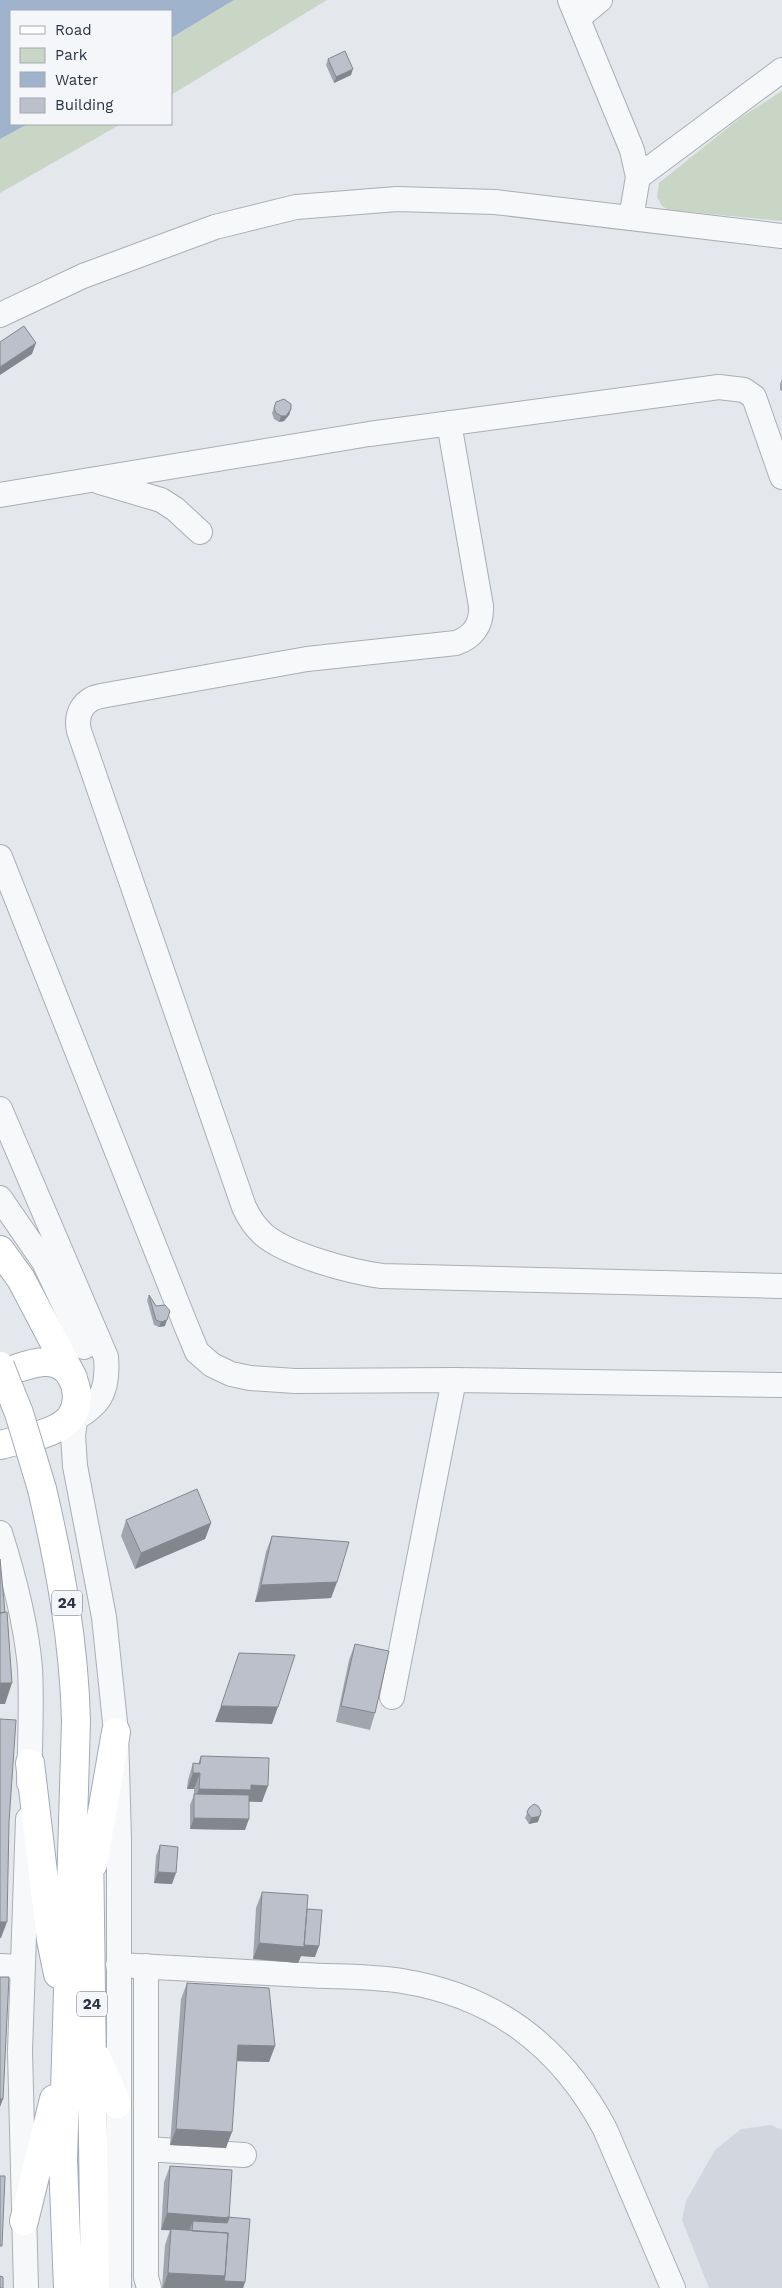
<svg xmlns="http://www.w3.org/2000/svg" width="782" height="2288" font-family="'Work Sans',sans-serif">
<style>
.built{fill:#d2d6de}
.green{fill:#c9d6c5}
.water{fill:#9fb4cc}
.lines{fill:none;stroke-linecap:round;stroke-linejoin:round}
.minor-casing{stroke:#a9aeb7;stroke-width:26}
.major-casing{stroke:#a3abb8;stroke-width:30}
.minor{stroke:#f7f8fa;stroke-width:24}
.major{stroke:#fff;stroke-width:28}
.major-bridge-casing{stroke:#a3abb8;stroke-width:30;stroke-linecap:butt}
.major-bridge{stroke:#fff;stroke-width:28}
.wall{fill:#a1a5ae}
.shaded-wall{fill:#83868d}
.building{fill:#bbc0ca;stroke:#83868d}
.labels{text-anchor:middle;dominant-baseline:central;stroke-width:4;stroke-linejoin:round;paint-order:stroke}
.shield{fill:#f4f6f9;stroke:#676e7b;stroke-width:1}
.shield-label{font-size:15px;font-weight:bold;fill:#2b3445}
</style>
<rect width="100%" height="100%" fill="#e4e7ec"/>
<path class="built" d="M771 2125 782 2130V2288H709L682 2220 686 2201 715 2150 741 2129Z"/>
<path class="green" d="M234 0H327L171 95V38Z
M782 91V221L669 210 662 206 657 197 659 183 740 118Z
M28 124H121L0 193V139Z"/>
<path class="water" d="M0 0H234L171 38V11H11V124H28L0 139Z"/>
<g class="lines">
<g class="minor-casing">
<path id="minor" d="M570 0 632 150 638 177
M578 18 600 0
M631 218 638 177 782 70
M0 315 83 276 215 227 296 207 397 199 495 202 782 236
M449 423 481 606C482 625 473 637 456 643L307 659 101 696C84 699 75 713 79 731L244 1207C249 1218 255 1227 264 1235 288 1255 351 1272 382 1276L782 1286
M100 482 161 500 175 509 200 532
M0 495 369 434 719 387 744 390 754 397 782 477
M0 857 185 1323 197 1352 212 1365 231 1374 250 1378 295 1381 454 1380 782 1385
M0 1109 106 1357C109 1394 99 1406 68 1423
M0 1198 44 1262 84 1347
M78 1402 73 1435 75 1466 104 1617 116 1732 119 1839V2288
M0 1533C14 1577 26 1622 30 1668 32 1706 30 1744 29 1783
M392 1697 454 1380
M118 1965C180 1968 242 1972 304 1975 336 1977 370 1976 402 1981 495 1996 561 2046 605 2129L673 2288
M0 1966 23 1967
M146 1966V2277L149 2288
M146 2149 244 2155
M26 2288 20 2051 28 1819"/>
</g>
<g class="major-casing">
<path id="major" d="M0 1250 21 1279 73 1378
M0 1374C14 1370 31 1362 45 1362 76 1361 87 1404 66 1422 52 1435 18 1440 0 1445
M42 1489C60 1566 74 1641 76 1721L63 2160 68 2288
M30 1763 51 1940 58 1974
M89 1845 95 2288
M93 1864 116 1732
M97 2058 117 2104
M24 2221 54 2099"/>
</g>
<use href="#minor" class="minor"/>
<use href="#major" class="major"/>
<g class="major-bridge-casing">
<path id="major-bridge" d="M0 1366 19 1413 42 1489"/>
</g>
<use href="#major-bridge" class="major-bridge"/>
</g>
<path class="wall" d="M328 59 351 75 334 83 326 65Z
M782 379V391L780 390V384Z
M276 402 291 409 289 415 284 421 279 422 274 419 272 413Z
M149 1295 156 1306 165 1326 159 1327 154 1325 147 1300Z
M126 1520 211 1523 205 1539 135 1569 121 1536Z
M272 1536 337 1582 331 1598 255 1602 266 1552Z
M355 1644 375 1713 370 1730 336 1722 349 1660Z
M201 1756 262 1802H249L245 1830 190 1829V1805L194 1795V1789H187L188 1780 193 1763 198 1764Z
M529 1808 538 1822 529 1824 525 1818Z
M160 1845 172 1884 154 1883 156 1856Z
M262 1892 307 1909 315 1957 301 1956 298 1963 253 1959 256 1908Z
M187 1983 275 2046 269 2062 237 2061 226 2148 170 2145 181 1999Z
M170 2166 229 2217 245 2282 243 2288H162L165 2245 170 2230H161L164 2182Z"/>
<path class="shaded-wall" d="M353 69 351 75 334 83 336 77Z
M36 343 32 354 0 375V367Z
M291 409 289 415 284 421 279 422 281 416Z
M167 1320 165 1326 159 1327 161 1322Z
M211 1523 205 1539 135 1569 141 1553Z
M337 1582 331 1598 255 1602 261 1585Z
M0 1683H12L5 1704H0Z
M221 1706 278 1707 272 1724 215 1722Z
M193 1773H200L194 1789H187Z
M251 1785 268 1786 262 1802 247 1801 194 1803 199 1789Z
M540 1816 538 1822 529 1824 531 1818Z
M194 1818 249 1819 245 1830 190 1829Z
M158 1872 176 1873 172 1884 154 1883Z
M0 1922H7L1 1938H0Z
M259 1943 303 1945 319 1946 315 1957 301 1956 298 1963 253 1959Z
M238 2045 275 2046 269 2062 232 2061Z
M0 2099H3L0 2107Z
M176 2129 232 2132 226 2148 170 2145Z
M167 2213 229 2218 223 2234 193 2221 189 2231 161 2230Z
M168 2273 225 2276 245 2282 243 2288H163Z"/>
<path class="building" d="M345 51 353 69 336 77 328 59Z
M24 326 36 343 0 367V342Z
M284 399 291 404V409L286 416H281L276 413 274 408 276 402Z
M149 1295 156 1306 165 1305 170 1311 167 1320 161 1322 156 1320Z
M197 1489 211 1523 141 1553 126 1520Z
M272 1536 349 1542 337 1582 261 1585Z
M0 1559 5 1612 0 1613Z
M7 1612 12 1683H0V1613Z
M355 1644 389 1651 375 1713 341 1706Z
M239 1653 295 1655 278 1707 221 1706Z
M0 1719 16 1720 9 1822 7 1922H0Z
M201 1756 269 1758 268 1786 251 1785V1790L199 1789 200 1773H193V1763L200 1764Z
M194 1794 249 1795V1819L194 1818Z
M534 1804 538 1806 541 1811 540 1816 531 1818 527 1812 529 1808Z
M160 1845 178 1847 176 1873 158 1872Z
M262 1892 308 1895 304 1947 259 1943Z
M307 1909 322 1910 319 1946 304 1945Z
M0 1977H9L3 2099H0Z
M187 1983 269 1988 275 2046 238 2045 232 2132 176 2129Z
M170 2166 232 2170 229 2218 167 2213Z
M0 2176H5L2 2246H0Z
M227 2217 250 2219 245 2282 224 2281 225 2276 228 2233 192 2231 193 2221 227 2223 229 2218Z
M171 2229 228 2233 225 2276 168 2273Z
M0 2276 3 2277V2288H0Z"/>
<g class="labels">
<g class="shield">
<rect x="52" y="1590.5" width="30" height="25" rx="4"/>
<rect x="77" y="1991.5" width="30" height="25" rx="4"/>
</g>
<g class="shield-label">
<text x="67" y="1603">24</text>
<text x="92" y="2004">24</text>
</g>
</g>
<rect x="10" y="10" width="162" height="115" fill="#f4f6f9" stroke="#a4a8b1"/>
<rect x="20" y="26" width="25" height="8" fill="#ffffff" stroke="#a4a8b1"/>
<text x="55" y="35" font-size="15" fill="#2b3445">Road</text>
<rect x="20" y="48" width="25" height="15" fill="#c9d6c5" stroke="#a4a8b1"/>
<text x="55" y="60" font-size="15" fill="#2b3445">Park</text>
<rect x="20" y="72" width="25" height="15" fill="#9fb4cc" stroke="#a4a8b1"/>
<text x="55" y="85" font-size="15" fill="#2b3445">Water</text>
<rect x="20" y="98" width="25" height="15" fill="#bbc0ca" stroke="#a4a8b1"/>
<text x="55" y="110" font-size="15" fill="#2b3445">Building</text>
</svg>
